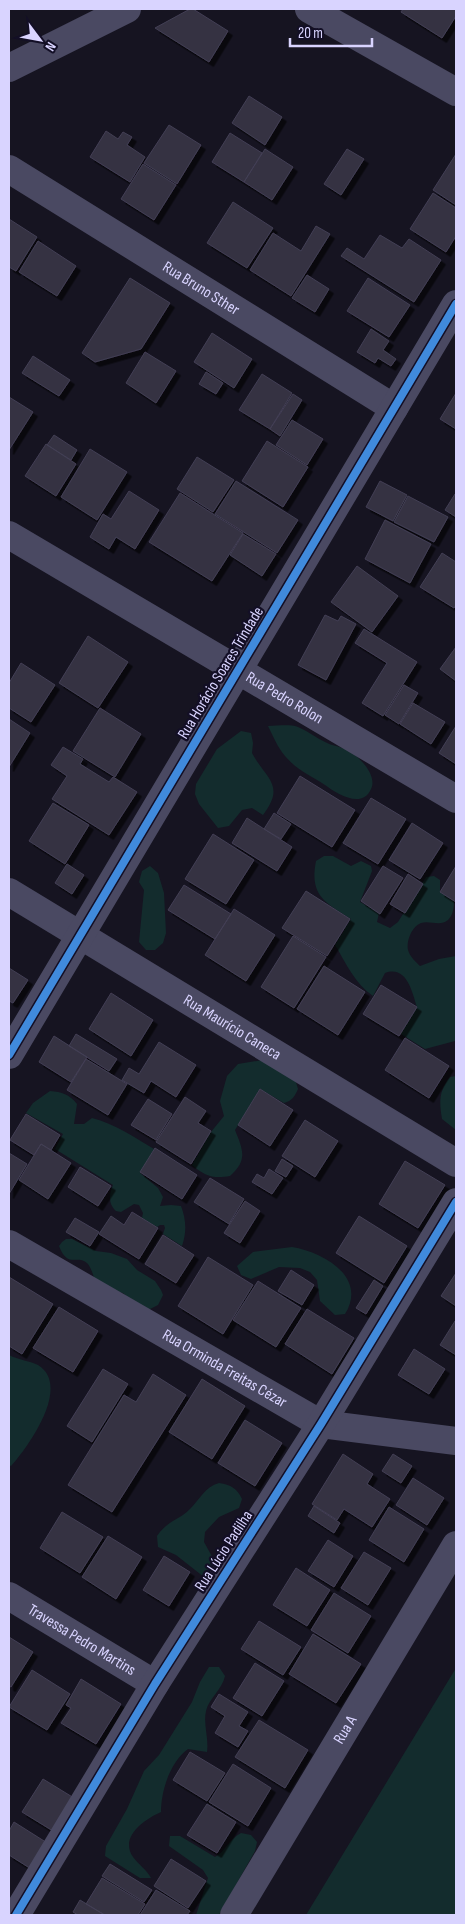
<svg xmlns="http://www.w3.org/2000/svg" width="465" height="1924" font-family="'Sofia Sans Condensed',sans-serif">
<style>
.green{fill:#132c2d}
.building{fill:#343243;stroke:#433f54;filter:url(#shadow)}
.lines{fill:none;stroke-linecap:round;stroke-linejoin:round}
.minor{stroke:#4a4962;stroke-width:28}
.cycleway-casing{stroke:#130f26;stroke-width:11}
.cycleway{stroke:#408adc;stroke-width:8}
.labels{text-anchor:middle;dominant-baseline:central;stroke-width:4.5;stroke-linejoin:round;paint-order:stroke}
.street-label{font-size:16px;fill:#d9d4ff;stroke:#130f26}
</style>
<defs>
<filter id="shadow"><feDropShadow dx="4.5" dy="4.5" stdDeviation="0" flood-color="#0009"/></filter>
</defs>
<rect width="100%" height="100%" fill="#161421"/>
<path class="green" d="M268 726C278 726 289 724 298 727 308 731 316 738 325 742 332 746 340 746 347 750 358 755 378 775 371 789 362 810 336 793 325 785 309 774 299 772 285 756 278 748 273 736 268 726Z
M241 731 251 733 253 743 252 753C266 779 286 785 263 815L252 808 242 810 229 826 218 828 199 804 195 794 196 784 217 749Z
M324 856H333L351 866 361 861 371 866 372 871 360 902 379 913 377 922 390 928 398 922 426 877 434 876 440 880V892L454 901C454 908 453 915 448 920 440 927 430 920 421 923 412 926 406 941 408 950 410 957 416 962 420 966L439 959 456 956V1039L455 1041 425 1049 401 1034 417 1007C412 992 407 965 385 973L373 996C355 984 346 963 335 945L351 919C326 903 309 896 316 861Z
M150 866 158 873 164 893 166 933 163 943 155 950H146L139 942 144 890 139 882 142 871Z
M263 1060 295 1079 298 1089C295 1096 292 1101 284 1103L260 1089 235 1130C243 1150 248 1160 230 1176 213 1179 205 1176 192 1165L211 1132 224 1116 220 1101 227 1076 238 1064Z
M456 1076V1130L442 1119C439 1101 439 1091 450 1077Z
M50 1091C62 1092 69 1094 77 1104L74 1124H84L92 1118C115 1124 134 1137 154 1149L140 1173 158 1188 163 1197 160 1206 171 1205 181 1206C186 1219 187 1232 182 1246L163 1234 165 1228 164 1225H160L157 1227 142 1218 143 1213 139 1205 134 1204 121 1212 116 1211C108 1204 109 1194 113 1185L55 1149 63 1134 26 1113 33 1103Z
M66 1239H72L96 1251 111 1253 127 1259 137 1270 155 1281 161 1290 163 1295 158 1305 148 1310 130 1300 123 1293 97 1286C94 1279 92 1268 87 1263 76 1254 68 1269 59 1246L62 1242Z
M292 1247C323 1252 368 1277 345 1314L335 1315 320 1301 317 1280 310 1272 300 1268 279 1267 251 1279 241 1275 237 1266 253 1252Z
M9 1355C18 1360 31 1361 38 1365 72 1386 28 1447 11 1466L9 1465Z
M219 1483C231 1485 237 1488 242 1499L239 1508 219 1517 205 1532 204 1542 214 1560 209 1581 176 1555 158 1547 157 1536C168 1520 178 1521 190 1509 200 1499 205 1487 219 1483Z
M209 1667H219L225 1676C222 1690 209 1698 206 1711 203 1724 209 1738 207 1752L188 1749C170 1762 161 1791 161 1812 145 1819 119 1837 133 1857 139 1865 146 1869 151 1878H140L105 1856 106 1846 127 1809 144 1771 159 1755 192 1702 200 1682Z
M456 1668V1915H306Z
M241 1833 251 1835 257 1842 255 1851 219 1915H196L208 1878 203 1870 169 1846 170 1836H180L215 1857C225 1852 228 1840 241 1833Z"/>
<path class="building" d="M190 9H193L228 31 209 62 155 28Z
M403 9H456V16L442 38 401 12Z
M249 96 282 117 265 145 232 123Z
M169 125 201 145 177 184 144 163Z
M106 131 118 139 123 132 132 137 127 145 145 157 130 182 90 157Z
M230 133 262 153 244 182 212 162Z
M265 149 293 167 272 200 244 182Z
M347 149 364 159 341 195 324 184Z
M456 154V205L433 190Z
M143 164 176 185 154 220 121 199Z
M433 193 456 208V236L446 252 410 229Z
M233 202 273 228 247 268 207 243Z
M9 219 37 237 16 271 9 267Z
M316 226 330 234 291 296 250 270 273 233 301 251Z
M380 235 402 248 409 239 441 260 414 302 341 256 347 248 364 259Z
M38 241 76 266 57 296 19 272Z
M307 275 329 289 315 312 292 298Z
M130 278 170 303 141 349 95 362 82 353Z
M368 278 410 305 389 337 347 311Z
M371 329 389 341 383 350 396 359 391 366 378 358 375 363 357 352Z
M212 333 252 359 234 388 194 362Z
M145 352 176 371 156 403 126 383Z
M33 356 70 380 59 396 22 373Z
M206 372 223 383 216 394 199 384Z
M262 374 292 393 270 429 239 410Z
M456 393V429L440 419Z
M293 394 302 400 280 436 270 429Z
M9 397 33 412 9 450Z
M292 420 323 439 307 465 276 445Z
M54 435 77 450 71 460 47 445Z
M267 441 308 467 283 507 242 481Z
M46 444 76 464 56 496 25 476Z
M90 449 127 472 97 520 61 497Z
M197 457 234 480 213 512 177 489Z
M236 481 298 520 277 553 215 514Z
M380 481 407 495 393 521 366 507Z
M129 491 159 510 135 549 116 537 109 549 90 537 103 514 111 519Z
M180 493 243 533 212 581 149 542Z
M455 494 456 495V517L445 510Z
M408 496 448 517 434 542 394 522Z
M385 520 431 544 410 583 365 559Z
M243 534 276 554 262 576 230 555Z
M442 553 456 562V605L454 608 420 587Z
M357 566 398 596 372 632 331 602Z
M325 615 338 621 341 616 356 624 326 680 298 665Z
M364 629 417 662 383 716 362 703 387 663 355 643Z
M88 636 128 662 98 708 59 683Z
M456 647V681L440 669Z
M21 663 55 685 31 722 9 708V683Z
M404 685 418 693 399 724 385 715Z
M413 703 445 722 431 744 400 724Z
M100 708 141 734 115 777 73 751Z
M9 719 30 733 9 767Z
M456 726V764L439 753Z
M63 747 83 759 80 764 109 782 113 777 137 792 109 835 52 799 67 776 51 765Z
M300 776 355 810 332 847 277 813Z
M371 798 406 819 378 864 343 843Z
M53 803 89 825 65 864 29 841Z
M274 813 291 824 281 839 264 829Z
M247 818 292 847 277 871 232 843Z
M412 823 443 843 420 879 389 860Z
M213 834 254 860 226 904 185 879Z
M67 864 84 875 72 894 55 883Z
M383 866 403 878 380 914 361 901Z
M456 866V902L440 892Z
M408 874 423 884 405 913 390 904Z
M184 885 231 914 215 939 168 910Z
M306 891 350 919 327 956 282 928Z
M234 909 275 935 246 981 205 955Z
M293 936 326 957 294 1008 261 987Z
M324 966 365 992 338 1035 297 1009Z
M9 968 28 980 13 1003 9 1001Z
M381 985 417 1007 399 1036 363 1014Z
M111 993 153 1020 131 1056 89 1029Z
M76 1034 117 1059 109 1071 69 1046Z
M54 1036 87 1057 71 1082 39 1062Z
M405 1038 449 1066 429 1098 385 1070Z
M159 1042 196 1065 176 1097 151 1081 144 1093 122 1080 129 1068 139 1074Z
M86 1059 127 1084 108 1115 67 1090Z
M260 1089 293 1110 270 1146 238 1125Z
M185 1097 206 1111 198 1123 211 1131 191 1164 156 1142Z
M148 1099 172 1114 156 1140 131 1125Z
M26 1114 60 1135 51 1150 41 1144 34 1155 10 1140Z
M305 1120 338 1141 315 1177 282 1156Z
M41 1144 71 1163 48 1199 19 1180Z
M155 1148 197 1175 182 1199 140 1172Z
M9 1153 27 1164 9 1194Z
M282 1159 293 1166 286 1177 275 1171Z
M405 1161 445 1185 418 1228 379 1204Z
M80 1167 111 1186 98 1206 68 1187Z
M269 1169 283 1178 272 1194 252 1182 257 1174 264 1178Z
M210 1178 244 1199 229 1224 194 1202Z
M245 1201 260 1211 240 1243 224 1233Z
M132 1212 158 1228 139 1259 99 1234 111 1216 124 1225Z
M359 1216 407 1246 384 1283 336 1253Z
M75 1218 99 1232 90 1246 66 1232Z
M163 1235 194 1255 176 1283 145 1264Z
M208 1257 253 1285 223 1334 178 1306Z
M291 1270 314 1285 302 1305 278 1291Z
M456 1273V1306L441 1296Z
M9 1277 53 1304 22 1354 9 1346Z
M374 1280 383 1286 366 1314 356 1308Z
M258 1281 301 1308 276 1347 233 1320Z
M59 1307 98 1331 73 1372 33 1348Z
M307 1309 354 1338 332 1374 285 1344Z
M455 1321 456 1322V1355L440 1345Z
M414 1349 445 1369 429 1394 398 1375Z
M103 1369 128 1384 92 1442 67 1426Z
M153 1374 186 1395 112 1512 68 1485 124 1395 136 1402Z
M202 1379 245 1406 212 1459 169 1432Z
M245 1420 282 1443 255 1486 218 1463Z
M343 1454 373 1474 367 1484 390 1499 372 1527 344 1509 337 1520 312 1504Z
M393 1454 412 1466 401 1483 382 1471Z
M413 1478 444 1498 427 1525 396 1505Z
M314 1506 340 1523 334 1533 308 1516Z
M389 1507 424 1529 404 1562 369 1540Z
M62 1512 103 1537 80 1573 40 1548Z
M108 1536 142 1557 116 1599 82 1577Z
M328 1540 353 1556 334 1587 308 1571Z
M364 1552 391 1568 368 1605 341 1588Z
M164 1556 190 1572 169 1606 143 1590Z
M296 1568 330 1590 307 1626 273 1605Z
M334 1593 371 1616 348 1653 311 1630Z
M259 1621 301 1647 283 1675 241 1649Z
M313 1634 361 1664 336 1703 289 1674Z
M9 1637 33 1652 11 1687 9 1686Z
M255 1663 284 1681 262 1716 233 1698Z
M32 1670 70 1694 47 1730 9 1707Z
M81 1679 121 1704 96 1744 61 1723 71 1708 66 1705Z
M219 1694 248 1712 239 1726 248 1731 238 1747 215 1733 225 1716 211 1707Z
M259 1720 308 1750 285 1788 235 1757Z
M190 1752 225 1773 207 1801 173 1780Z
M233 1764 271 1788 248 1826 209 1802Z
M43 1779 74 1798 53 1831 22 1812Z
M207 1804 236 1822 217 1853 187 1835Z
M14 1822 52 1846 36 1872 9 1855V1831Z
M171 1859 206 1881 188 1908 154 1886Z
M110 1864 152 1890 144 1902 102 1876Z
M102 1878 145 1904 138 1915H105L86 1904Z
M156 1890 190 1911 187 1915H140Z
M80 1900 103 1914 102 1915H78L73 1912Z"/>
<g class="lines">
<g class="minor">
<path d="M309 9 456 92"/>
<path d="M9 68 127 9"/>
<path id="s1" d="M9 169 394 408"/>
<path id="s2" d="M9 535 456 799"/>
<path id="s3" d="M9 892 456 1163"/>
<path d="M9 1055 456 304"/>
<path id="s4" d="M9 1244 321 1424 456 1441"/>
<path id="s5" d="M9 1596 155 1684"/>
<path d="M16 1915 155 1684 321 1424 456 1202"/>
<path id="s6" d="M234 1915 456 1545"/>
</g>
<g class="cycleway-casing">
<path id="cycleway" d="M9 1055 456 304
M16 1915 155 1684 321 1424 456 1202"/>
</g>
<use href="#cycleway" class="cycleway"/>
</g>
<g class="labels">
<g class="street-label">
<text stroke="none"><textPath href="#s1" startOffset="226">Rua Bruno Sther</textPath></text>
<text transform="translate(221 673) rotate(-59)">Rua Horácio Soares Trindade</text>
<text stroke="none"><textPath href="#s2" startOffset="320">Rua Pedro Rolon</textPath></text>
<text stroke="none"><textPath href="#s3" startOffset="261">Rua Maurício Caneca</textPath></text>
<text stroke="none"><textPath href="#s4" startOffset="249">Rua Orminda Freitas Cézar</textPath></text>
<text transform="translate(224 1551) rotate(-57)">Rua Lúcio Padilha</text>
<text stroke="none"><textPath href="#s5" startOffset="85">Travessa Pedro Martins</textPath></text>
<text stroke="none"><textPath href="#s6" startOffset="216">Rua A</textPath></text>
</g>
</g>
<rect width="465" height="1924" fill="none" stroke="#d9d4ff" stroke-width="20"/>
<g transform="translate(40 40) rotate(122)" stroke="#130f26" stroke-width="4" paint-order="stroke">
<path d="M0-4L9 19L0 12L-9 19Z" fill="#d9d4ff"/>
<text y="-8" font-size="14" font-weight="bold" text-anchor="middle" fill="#d9d4ff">N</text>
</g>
<path d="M290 38v8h82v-8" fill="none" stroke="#d9d4ff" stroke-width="2.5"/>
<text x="298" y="38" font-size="15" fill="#d9d4ff" stroke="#130f26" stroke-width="4" paint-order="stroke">20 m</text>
</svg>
